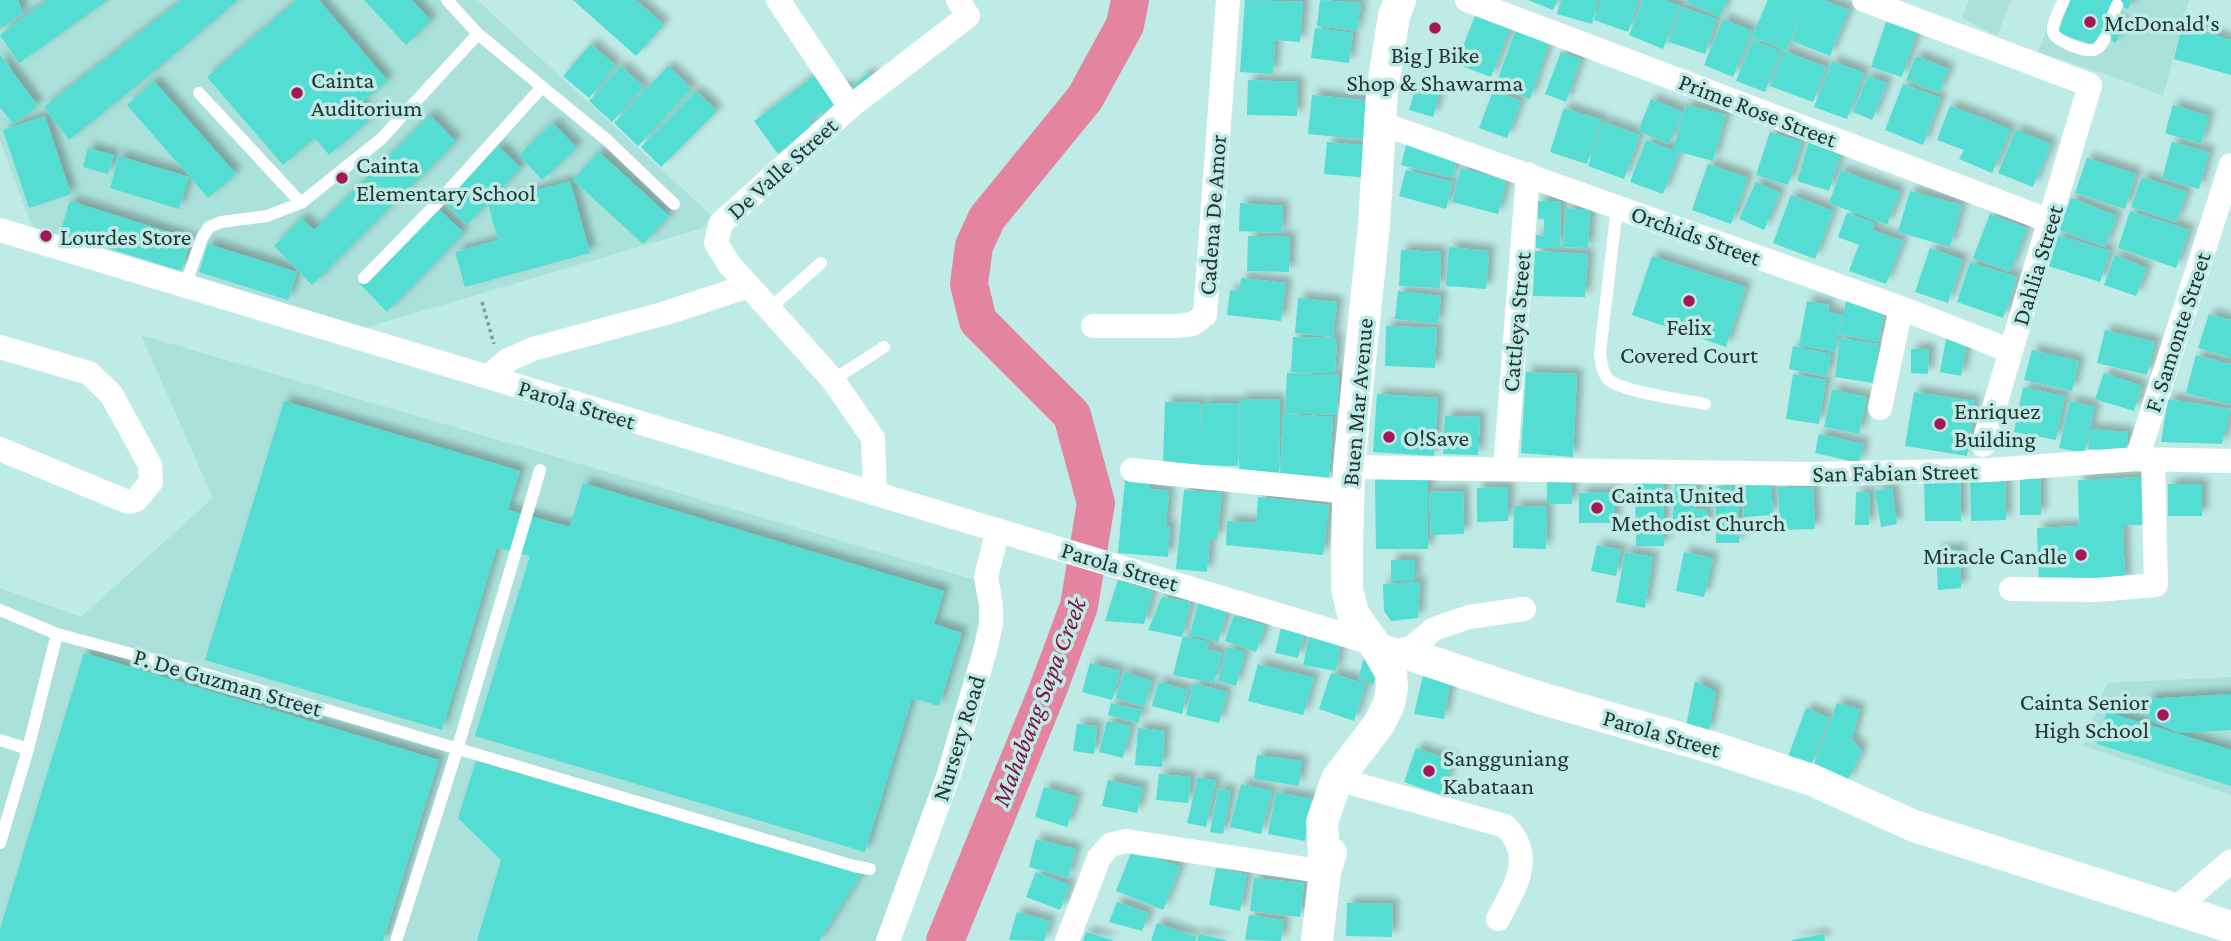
<svg xmlns="http://www.w3.org/2000/svg" width="2231" height="941" font-family="'Crimson Pro',serif">
<style>
.built{fill:#abe1db}
.lines{fill:none;stroke-linecap:round;stroke-linejoin:round}
.river{stroke:#e385a0;stroke-width:38}
.building{fill:#53ddd3;filter:url(#shadow)}
.path{stroke:#7e9e9b;stroke-width:3.5;stroke-dasharray:3.5 3.5;stroke-linecap:butt}
.service{stroke:#fff;stroke-width:12}
.minor{stroke:#fff;stroke-width:24}
.tertiary{stroke:#fff;stroke-width:32}
.poi-dot{fill:#a71756;stroke:#bfebe6;stroke-width:2.5}
.labels{text-anchor:middle;dominant-baseline:central;stroke-width:7;stroke-linejoin:round;paint-order:stroke}
.poi-label{font-size:24px;fill:#243534;stroke:#bfebe6;text-anchor:start}
.street-label{font-size:24px;fill:#243534;stroke:#bfebe6}
.water-label{font-size:26px;font-style:italic;fill:#831243;stroke:#bfebe6}
</style>
<defs>
<filter id="shadow"><feDropShadow dx="6" dy="-6" stdDeviation="3.5" flood-color="#0004"/></filter>
</defs>
<rect width="100%" height="100%" fill="#bfebe6"/>
<path class="built" d="M0 0H477L711 215 703 228 364 328 33 229 0 141Z
M1969 0H2011L1997 36 1962 18Z
M2058 0H2189L2163 96 2114 77 2038 52Z
M141 335 978 581 984 644 883 941H0V588L81 617 213 498Z
M2231 677V795L2083 746 2107 683Z"/>
<g class="lines">
<path class="river" d="M945 941 1047 692 1079 606 1096 503 1072 415 978 321 969 284 974 246 987 218 1085 98 1125 25 1130 0"/>
</g>
<path class="building" d="M0 0H18L23 13 0 29Z
M48 0H108L19 63 0 35Z
M182 0H238L151 74 69 140 44 107Z
M297 0H319L388 81 360 104 372 118 329 155 315 138 283 165 207 77Z
M364 0H412L431 21 406 45Z
M573 0H636L664 25 636 56Z
M1245 0 1303 2 1300 42 1275 40 1273 74 1240 72Z
M1320 0 1361 3 1357 31 1317 26Z
M1528 0H1557L1553 10Z
M1561 0H1598L1592 24 1557 14Z
M1601 0H1639L1628 32 1594 20Z
M1643 0H1665L1680 6 1663 49 1629 35Z
M1688 0H1727L1720 17 1686 3Z
M1768 0H1824L1849 10 1830 56 1792 41 1803 11 1786 51 1752 37Z
M2070 0H2132L2128 9 2114 3 2109 18 2123 24 2116 43 2098 35 2094 45 2058 33Z
M1681 7 1717 19 1705 54 1669 42Z
M1475 16 1510 29 1491 77 1456 64Z
M1723 19 1752 31 1733 77 1704 65Z
M1886 22 1917 32 1902 77 1871 67Z
M2182 26 2231 40V75L2174 59Z
M1315 28 1353 33 1349 63 1311 58Z
M1515 31 1549 43 1530 99 1495 87Z
M1752 40 1781 51 1765 92 1736 81Z
M591 44 616 66 589 98 563 76Z
M1784 51 1826 67 1813 102 1770 86Z
M1561 52 1581 59 1566 102 1545 94Z
M0 55 38 106 13 124 0 107Z
M1916 56 1949 69 1939 93 1906 80Z
M1832 61 1864 73 1847 119 1814 107Z
M621 66 644 87 612 122 589 101Z
M668 66 692 89 638 146 614 123Z
M868 73 881 88 827 136 814 121 835 102 809 121 813 128 778 154 754 121 815 75 849 90Z
M1868 76 1887 83 1872 120 1853 112Z
M1248 80 1298 82 1297 116 1247 115Z
M154 81 236 174 208 198 127 105Z
M1903 84 1941 98 1923 145 1885 130Z
M1416 88 1439 95 1433 117 1409 110Z
M696 91 717 111 661 167 641 147Z
M1493 91 1521 101 1507 138 1479 128Z
M1312 95 1374 101 1370 140 1308 134Z
M1651 99 1683 112 1669 144 1638 131Z
M1686 105 1726 115 1713 161 1679 152 1663 194 1630 182 1646 140 1673 150Z
M2173 105 2209 116 2201 144 2165 133Z
M1950 106 1977 116 1972 130 1978 116 2011 130 1992 173 1959 159 1964 150 1937 140Z
M1564 108 1602 120 1587 164 1550 152Z
M430 115 456 142 312 285 274 246 302 218 314 230Z
M45 116 71 194 29 208 3 130Z
M1603 122 1640 135 1624 179 1588 166Z
M553 123 577 148 542 180 519 155Z
M2016 130 2051 144 2033 187 1998 173Z
M1770 132 1802 142 1788 185 1756 175Z
M1327 142 1373 146 1370 178 1324 174Z
M1407 142 1458 154 1453 178 1401 165Z
M1809 142 1841 152 1829 191 1797 181Z
M2172 142 2209 152 2199 189 2162 179Z
M498 146 521 168 467 225 444 202Z
M88 148 114 155 108 174 83 167Z
M599 152 669 216 643 244 573 180Z
M119 156 189 177 179 209 110 188Z
M2087 158 2136 174 2125 209 2075 193Z
M1708 164 1748 178 1731 224 1692 210Z
M1461 168 1507 180 1498 214 1452 202Z
M1406 170 1453 182 1446 209 1399 196Z
M1841 170 1900 192 1887 225 1829 203Z
M2142 177 2187 192 2176 222 2131 207Z
M570 181 590 253 465 287 455 252 498 240 488 204Z
M1756 182 1780 193 1764 230 1739 219Z
M1910 191 1962 205 1950 247 1898 232Z
M1791 195 1833 211 1815 259 1773 243Z
M2071 198 2117 216 2105 247 2059 230Z
M70 201 191 239 181 271 60 233Z
M1538 201H1561L1560 248H1536V235L1544 236V219H1538Z
M1240 203 1283 206 1282 233 1239 231Z
M436 207 464 233 387 312 360 284Z
M1566 208 1590 210 1588 248 1563 247Z
M2130 211 2189 230 2176 268 2118 248Z
M1847 213 1875 223 1872 230 1903 241 1886 284 1849 271 1859 245 1838 237Z
M1990 214 2027 228 2010 272 1973 258Z
M2057 235 2110 251 2100 282 2048 266Z
M1248 236 1290 237 1289 272 1247 271Z
M208 244 297 272 288 300 199 272Z
M1449 247 1489 251 1486 289 1446 286Z
M1930 248 1963 260 1948 303 1915 292Z
M1401 250 1441 252 1440 288 1399 286Z
M1535 251 1588 254 1585 297 1533 296Z
M2115 255 2147 268 2136 296 2104 285Z
M1652 256 1746 287 1726 347 1632 315Z
M1970 262 2017 277 2003 318 1957 302Z
M1241 278 1286 283 1281 321 1227 315 1230 290 1239 291Z
M1398 291 1441 296 1438 324 1395 319Z
M1298 298 1337 302 1333 337 1295 333Z
M1807 301 1829 305 1828 312 1842 315 1835 352 1799 345Z
M1846 301 1885 310 1878 342 1839 334Z
M2209 314 2231 320V358L2198 348Z
M1386 326 1437 328 1435 368 1385 366Z
M2105 330 2155 342 2147 375 2097 363Z
M1293 337 1337 338 1335 373 1291 372Z
M1840 338 1879 344 1873 383 1835 377Z
M1946 339 1967 343 1961 376 1940 372Z
M1793 346 1831 354 1827 377 1789 369Z
M1911 349H1929L1928 374 1911 373Z
M2032 350 2079 361 2072 391 2024 380Z
M2196 355 2231 364V405L2186 393Z
M1526 372 1577 374 1573 457 1521 453Z
M1287 373 1339 375 1337 415 1285 413Z
M2104 373 2142 386 2134 411 2095 399Z
M1793 374 1826 380 1819 424 1786 419Z
M2023 387 2065 396 2056 440 2014 432Z
M1832 390 1867 397 1859 434 1824 427Z
M1914 392 1975 401 1967 456 1905 446Z
M1377 394 1438 398 1434 456 1373 452Z
M1240 399 1280 400 1279 476 1239 475Z
M2168 399 2231 409 2222 444 2161 442Z
M284 401 520 471 508 510 570 527 583 483 944 591 934 624 962 633 939 706 912 698 865 852 475 736 530 556 497 547 442 730 205 660Z
M2070 401 2095 407 2084 453 2059 448Z
M1165 402 1200 403 1201 435 1202 403H1239L1238 466 1163 464Z
M1283 414 1333 417 1329 480 1280 477Z
M1445 416 1480 417 1478 455 1443 454Z
M2090 429 2128 432 2126 452 2088 449Z
M1819 434 1864 444 1859 463 1815 453Z
M2020 474H2040L2041 515H2020Z
M2005 477 2006 520 1971 521 1970 478Z
M2144 477 2146 525H2123L2125 582 2039 584 2037 528 2079 526 2078 480Z
M1428 478V549H1376L1375 479Z
M1125 480 1150 482V489L1169 491 1166 526 1170 527 1168 557 1118 553Z
M1547 480H1572V504H1547Z
M1675 480 1697 482 1695 509 1708 510 1706 534 1672 532Z
M1960 480 1961 521H1925L1924 481Z
M1663 482 1664 546H1636L1635 483Z
M1771 484 1773 515 1744 517 1742 486Z
M2168 484H2202V516H2168Z
M1716 486H1739V543H1716Z
M1508 487V521L1477 522V488Z
M1778 487H1813L1815 529 1780 530Z
M1892 488 1897 524 1881 527 1875 491Z
M1184 490 1222 493 1217 539H1210L1207 572 1176 569Z
M1463 491 1464 534 1431 535 1429 492Z
M1614 492 1615 523H1579V493Z
M1856 492 1870 493 1869 525H1855Z
M1258 497 1329 505 1323 555 1226 545 1227 521 1256 523Z
M1514 506 1547 507 1546 549 1513 548Z
M1597 545 1621 550 1616 576 1591 571Z
M1960 549 1961 588 1938 590 1936 550Z
M1625 552 1653 557 1645 608 1616 602Z
M1684 552 1713 558 1704 597 1676 591Z
M1391 560H1415V581H1391Z
M1118 580 1153 591 1144 624 1105 621Z
M1420 582 1418 618 1391 621 1384 611 1383 584Z
M1162 597 1191 602 1182 637 1148 630Z
M1198 603 1227 611 1218 642 1190 635Z
M1234 615 1265 626 1256 652 1225 641Z
M1281 628 1304 634 1298 658 1275 653Z
M1183 636 1209 642 1204 660 1208 649 1222 653 1214 683 1173 675Z
M1309 636 1341 642 1336 671 1303 665Z
M1227 647 1245 652 1236 686 1218 681Z
M84 653 439 760 383 941H0V929Z
M1364 658 1379 663 1373 685 1358 679Z
M1090 663 1120 671 1112 700 1082 692Z
M1258 664 1314 678 1303 715 1248 701Z
M1124 672 1152 681 1144 707 1116 698Z
M1331 673 1366 684 1354 721 1319 709Z
M1423 676 1450 684 1444 719 1414 714Z
M1695 681 1716 692 1708 734 1686 726Z
M1158 682 1188 690 1182 714 1152 706Z
M1193 683 1227 692 1219 723 1186 715Z
M2231 694V730L2179 733 2150 720 2147 699Z
M1111 703 1142 710 1138 723 1108 715Z
M1837 703 1860 709 1852 739 1862 751 1847 782 1813 767Z
M1806 708 1829 718 1811 766 1788 757Z
M2107 712 2231 750V786L2097 744Z
M1107 721 1131 726 1123 758 1099 752Z
M1077 724 1097 726 1094 754 1073 751Z
M1138 728 1165 731 1162 767 1135 765Z
M1416 748 1453 761 1441 795 1404 782Z
M1257 755 1302 761 1299 786 1254 779Z
M476 761 861 874 819 941H477L501 860 458 818Z
M1159 774 1191 777 1188 803 1156 800Z
M1198 777 1216 781 1206 827 1187 823Z
M1108 780 1143 788 1137 813 1102 806Z
M1241 784 1272 791 1261 834 1230 827Z
M1044 787 1077 797 1067 827 1035 817Z
M1218 789 1231 791 1223 834 1210 832Z
M1276 792 1312 799 1305 841 1268 834Z
M1036 839 1076 849 1068 878 1029 867Z
M1133 848 1180 867 1163 910 1116 891Z
M1216 868 1247 874 1240 911 1209 905Z
M1036 872 1070 885 1060 910 1026 897Z
M1254 878 1304 883 1300 917 1250 911Z
M1117 902 1149 913 1142 931 1109 922Z
M1347 903 1393 904 1392 937 1346 936Z
M1017 912 1050 921 1044 941 1009 940Z
M1249 915 1284 920 1281 941 1245 940Z
M1157 923 1197 937 1195 941H1151Z
M1086 932 1113 940V941H1083Z
M1199 934 1226 940V941H1197Z
M1824 934 1825 941H1792V940Z"/>
<g class="lines">
<path class="path" d="M482 302 494 344"/>
<path class="service" d="M447 0 478 34 608 141 674 204
M2064 0C2060 9 2052 22 2053 32 2055 41 2085 52 2093 50 2099 49 2102 44 2105 38
M2111 19 2117 5
M199 93 301 203
M1617 207 1600 353C1601 361 1602 373 1608 379 1621 392 1684 400 1705 404
M364 278 440 200 541 88
M185 286 202 238 209 227 221 222 267 216 301 203 381 139 478 34
M768 310 821 263
M833 380 884 347
M0 610 57 634 195 671 854 866 870 869
M0 740 28 749
M0 843 28 749 57 634
M396 941 457 750 540 470"/>
<path class="minor" d="M778 0 850 107
M1467 0 2050 221
M1864 0 2090 85 1983 445
M1380 123 1901 308 2011 351
M0 230 1405 653 1434 629 1469 617 1524 609
M1093 326H1177L1193 324 1205 315 1228 0
M0 347 89 373 111 394 150 465 151 482 136 500 128 502 0 449
M488 377 508 360 533 349 666 313 748 286
M1880 408 1901 308
M2137 459 2231 165
M1349 467 1812 474 1990 470 2137 459 2231 461
M1505 469 1528 174
M1132 470 1349 492
M875 493 873 438 833 380 729 264 716 243 721 223 850 107 968 16 958 0
M2011 589 2096 590 2156 585 2153 459
M1337 779 1505 826C1536 856 1515 887 1498 919
M2174 910 2231 861
M888 941 949 774 986 647 991 624V605L986 577 998 530
M1067 941 1099 858 1110 845 1126 841 1325 872"/>
<path class="tertiary" d="M1405 653 1540 698 1714 748 1812 780 1914 826 2231 927
M1325 872 1322 822 1337 779 1379 724 1389 704 1392 688 1391 673 1373 642 1353 614 1347 588V548L1349 467 1374 225 1382 92 1394 16 1400 0
M1317 941 1325 872 1331 853"/>
</g>
<g class="poi-dot">
<circle cx="2090" cy="22" r="7"/>
<circle cx="1435" cy="28" r="7"/>
<circle cx="297" cy="93" r="7"/>
<circle cx="342" cy="178" r="7"/>
<circle cx="46" cy="236" r="7"/>
<circle cx="1689" cy="301" r="7"/>
<circle cx="1940" cy="424" r="7"/>
<circle cx="1389" cy="437" r="7"/>
<circle cx="1597" cy="508" r="7"/>
<circle cx="2081" cy="555" r="7"/>
<circle cx="2163" cy="715" r="7"/>
<circle cx="1429" cy="771" r="7"/>
</g>
<g class="labels">
<g class="poi-label">
<text x="2104" y="22">McDonald's</text>
<text x="1435" y="54" text-anchor="middle">Big J Bike<tspan x="1435" dy="28">Shop &amp; Shawarma</tspan></text>
<text x="311" y="79">Cainta<tspan x="311" dy="28">Auditorium</tspan></text>
<text x="356" y="164">Cainta<tspan x="356" dy="28">Elementary School</tspan></text>
<text x="60" y="236">Lourdes Store</text>
<text x="1689" y="326" text-anchor="middle">Felix<tspan x="1689" dy="28">Covered Court</tspan></text>
<text x="1954" y="410">Enriquez<tspan x="1954" dy="28">Building</tspan></text>
<text x="1403" y="437">O!Save</text>
<text x="1611" y="494">Cainta United<tspan x="1611" dy="28">Methodist Church</tspan></text>
<text x="2067" y="555" text-anchor="end">Miracle Candle</text>
<text x="2149" y="701" text-anchor="end">Cainta Senior<tspan x="2149" dy="28">High School</tspan></text>
<text x="1443" y="757">Sangguniang<tspan x="1443" dy="28">Kabataan</tspan></text>
</g>
<g class="street-label">
<text transform="translate(1758 110) rotate(21)">Prime Rose Street</text>
<text transform="translate(782 168) rotate(-42)">De Valle Street</text>
<text transform="translate(1212 215) rotate(-86)">Cadena De Amor</text>
<text transform="translate(1696 235) rotate(20)">Orchids Street</text>
<text transform="translate(2037 265) rotate(-73)">Dahlia Street</text>
<text transform="translate(1516 322) rotate(-85)">Cattleya Street</text>
<text transform="translate(2177 332) rotate(-72)">F. Samonte Street</text>
<text transform="translate(1357 402) rotate(-85)">Buen Mar Avenue</text>
<text transform="translate(577 404) rotate(17)">Parola Street</text>
<text transform="translate(1895 472) rotate(-1)">San Fabian Street</text>
<text transform="translate(1120 566) rotate(17)">Parola Street</text>
<text transform="translate(228 682) rotate(16)">P. De Guzman Street</text>
<text transform="translate(1662 733) rotate(16)">Parola Street</text>
<text transform="translate(958 738) rotate(-73)">Nursery Road</text>
</g>
<g class="water-label">
<text transform="translate(1039 702) rotate(-69)">Mahabang Sapa Creek</text>
</g>
</g>
</svg>
